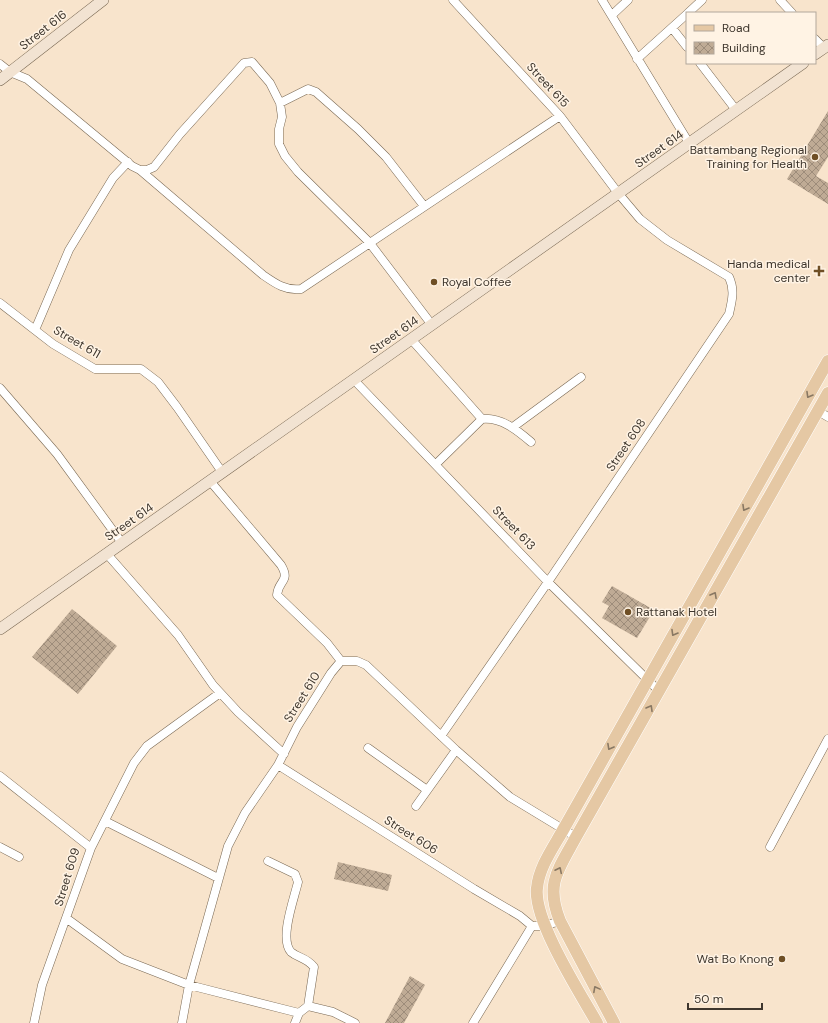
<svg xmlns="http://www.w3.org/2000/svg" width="828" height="1023" font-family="'DM Sans',sans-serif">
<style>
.building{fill:url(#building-cross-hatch)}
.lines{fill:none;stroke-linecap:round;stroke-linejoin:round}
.street-casing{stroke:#796853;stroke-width:9}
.secondary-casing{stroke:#796853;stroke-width:12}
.primary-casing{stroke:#fff;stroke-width:13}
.street{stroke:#fff;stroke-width:8}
.secondary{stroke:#f2e3d2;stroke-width:11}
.primary{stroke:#e5c8a4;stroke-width:12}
.oneway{stroke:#897863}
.poi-dot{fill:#6f4f25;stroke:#fff3e4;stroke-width:1.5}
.labels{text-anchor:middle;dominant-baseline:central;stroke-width:3;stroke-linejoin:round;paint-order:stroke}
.street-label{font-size:12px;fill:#3e362d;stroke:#fff3e4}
.poi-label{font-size:12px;fill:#3e362d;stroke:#fff3e4;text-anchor:end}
</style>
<defs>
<pattern id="building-cross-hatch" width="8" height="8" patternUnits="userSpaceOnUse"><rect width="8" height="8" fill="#bfab95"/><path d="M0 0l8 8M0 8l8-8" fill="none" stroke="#9d8c7a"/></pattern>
</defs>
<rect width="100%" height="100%" fill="#f8e4cc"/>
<path class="building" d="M828 111V157L816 176 828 183V204L787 179Z
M612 586 654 610 637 638 602 618 609 606 602 602Z
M72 609 117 646 78 694 32 657Z
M338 862 392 875 388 891 334 879Z
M410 976 425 985 404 1023H385Z"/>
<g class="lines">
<g class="street-casing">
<path id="street" d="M602 0 689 143
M780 0 792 13
M688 13 702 0
M612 15 628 0
M672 28 687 47
M815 39 824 48
M637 59 687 14
M700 63 736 110
M0 64 10 72 27 79 132 166 140 170H147L154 167 180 134 244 63 252 62 270 83 280 103 282 117 279 129V144L285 156 298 172 369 242 432 325
M280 103 308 89 316 92 358 129 386 157 424 206
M140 170 263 275C276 284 286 291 301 289L560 116
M0 303 53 344 95 369H141L158 382 177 407 222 472
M35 330 69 250 113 178 128 162
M411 339 482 419C501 417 517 430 531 442
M354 380 548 582 659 691
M0 388 57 454 122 543
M818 411 828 417
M513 427 581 377
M436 464 482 419
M210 481 281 565C291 582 278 580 277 595L327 643 341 661
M107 554 178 635 213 685 238 712 284 754
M441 736 548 582 729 314C732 301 735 290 729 277L667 240 640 219 618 193 560 116 453 0
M368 748 427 790
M278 765 474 889 520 916 532 926
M0 776 91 848
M416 806 456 750
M105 821 218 878
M0 847 19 857
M770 847 828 739
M268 861 295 874 298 882C294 899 279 939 291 952 298 958 306 957 314 967L308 1006 299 1013 295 1023
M66 918 122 959 189 985 299 1013
M308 1006 333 1012 355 1023
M34 1023 42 985 91 848 134 763 147 746 220 693
M182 1023 189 985 228 846 245 813 278 765 297 727 331 673 341 661H357L366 665 456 750 510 797 576 837
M473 1023 532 926H544L560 921"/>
</g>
<g class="secondary-casing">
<path id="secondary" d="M815 54 828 45
M0 80 103 0
M0 629 803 63"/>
</g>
<g class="primary-casing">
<path id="primary" d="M597 1023C580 993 533 920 537 888 539 867 553 848 563 830L828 361
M614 1023 560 921C545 884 558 870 576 837L828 393"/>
</g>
<use href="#street" class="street"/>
<use href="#secondary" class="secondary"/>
<use href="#primary" class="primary"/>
</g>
<defs><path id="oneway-chevron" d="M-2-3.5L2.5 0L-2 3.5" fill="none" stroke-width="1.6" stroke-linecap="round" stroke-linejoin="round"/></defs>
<g class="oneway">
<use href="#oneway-chevron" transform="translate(809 395) rotate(120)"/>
<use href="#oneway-chevron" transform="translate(745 508) rotate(120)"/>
<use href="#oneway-chevron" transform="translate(714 595) rotate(-61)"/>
<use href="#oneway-chevron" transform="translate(674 633) rotate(120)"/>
<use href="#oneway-chevron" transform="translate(650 708) rotate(-60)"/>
<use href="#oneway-chevron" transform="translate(610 747) rotate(119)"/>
<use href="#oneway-chevron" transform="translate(559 870) rotate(-64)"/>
<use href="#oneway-chevron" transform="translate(596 989) rotate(-118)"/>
</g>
<g class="poi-dot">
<circle cx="815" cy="157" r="4"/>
<path d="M817 265h4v4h4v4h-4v4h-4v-4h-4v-4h4z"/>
<circle cx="434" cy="282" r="4"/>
<circle cx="628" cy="612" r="4"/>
<circle cx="782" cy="959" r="4"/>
</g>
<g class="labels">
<g class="street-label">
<text transform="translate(43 30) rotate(-38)">Street 616</text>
<text transform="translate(548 85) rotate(47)">Street 615</text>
<text transform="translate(659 149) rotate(-35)">Street 614</text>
<text transform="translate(394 335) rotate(-35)">Street 614</text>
<text transform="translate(77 342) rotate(30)">Street 611</text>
<text transform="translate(626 445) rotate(-56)">Street 608</text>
<text transform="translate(129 522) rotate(-35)">Street 614</text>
<text transform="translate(514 528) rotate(46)">Street 613</text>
<text transform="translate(302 697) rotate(-58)">Street 610</text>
<text transform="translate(411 835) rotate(32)">Street 606</text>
<text transform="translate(67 877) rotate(-73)">Street 609</text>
</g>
<g class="poi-label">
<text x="807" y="150">Battambang Regional<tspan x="807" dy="14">Training for Health</tspan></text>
<text x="810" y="264">Handa medical<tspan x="810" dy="14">center</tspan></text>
<text x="442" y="282" text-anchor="start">Royal Coffee</text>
<text x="636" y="612" text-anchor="start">Rattanak Hotel</text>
<text x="774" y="959">Wat Bo Knong</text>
</g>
</g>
<rect x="686" y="12" width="130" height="52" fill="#fff3e4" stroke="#b2a79b"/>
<rect x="694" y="25" width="20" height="6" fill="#e5c8a4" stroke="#b2a79b"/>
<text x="722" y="32" font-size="12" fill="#3e362d">Road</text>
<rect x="694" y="42" width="20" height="12" fill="url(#building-cross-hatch)" stroke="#b2a79b"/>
<text x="722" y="52" font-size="12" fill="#3e362d">Building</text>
<path d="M688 1003v6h74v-6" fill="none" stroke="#3e362d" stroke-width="2"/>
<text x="694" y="1003" font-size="12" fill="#3e362d" stroke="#fff3e4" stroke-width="3" paint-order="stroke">50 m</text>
</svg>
